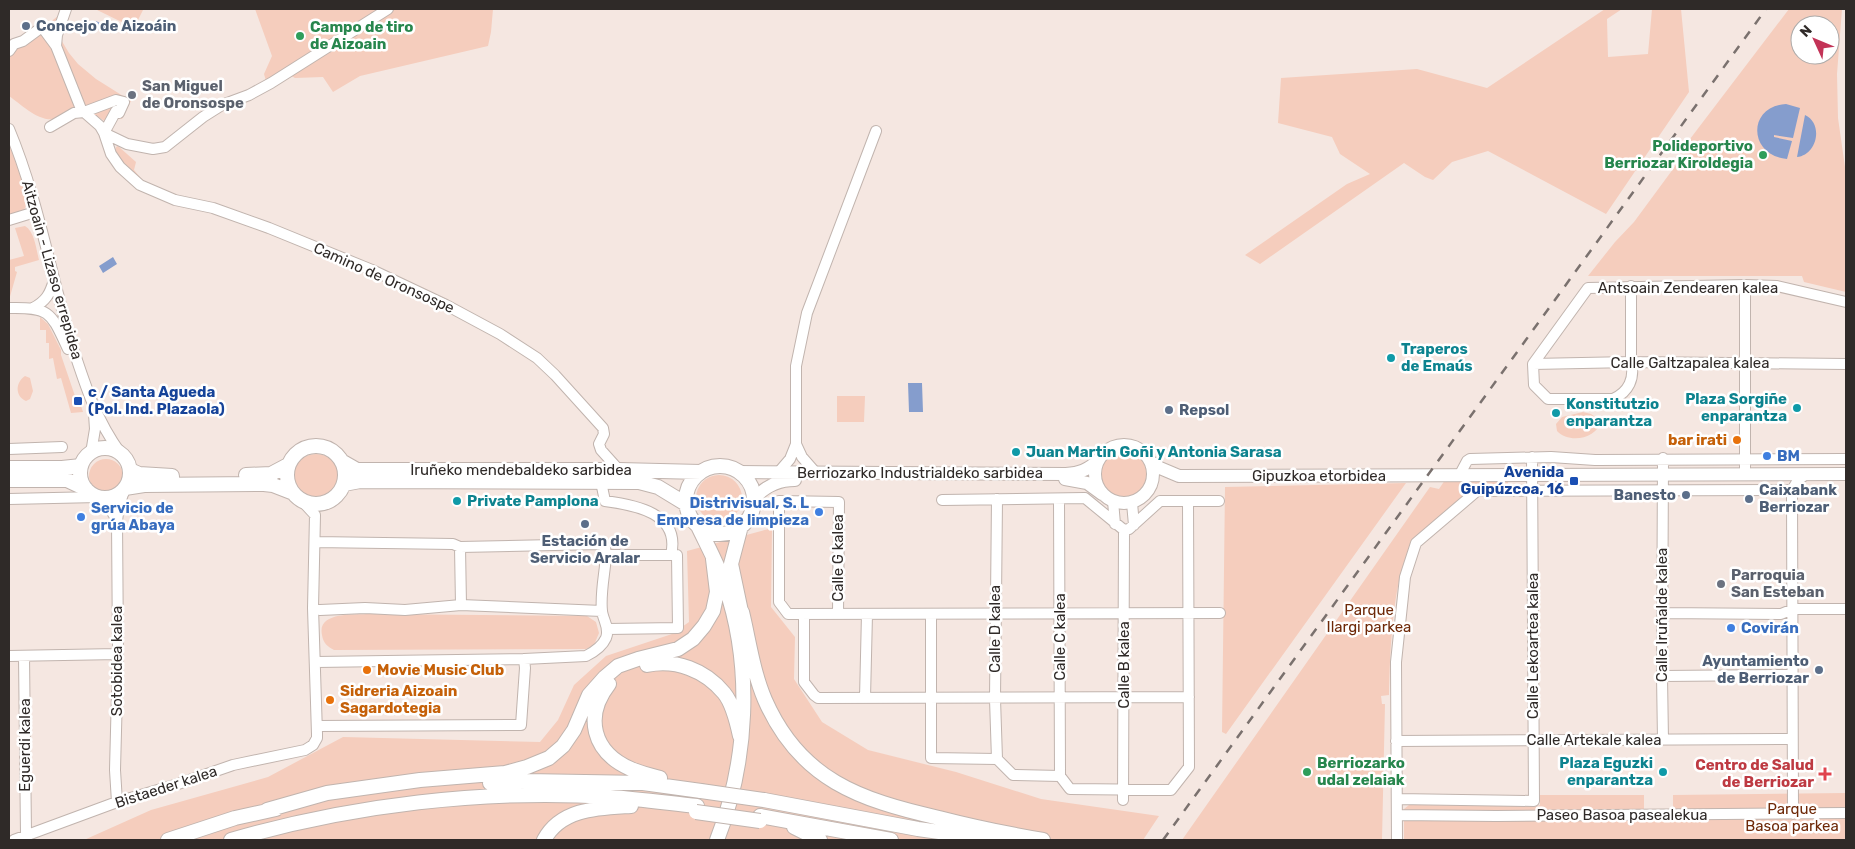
<svg xmlns="http://www.w3.org/2000/svg" width="1855" height="849" font-family="Rubik,sans-serif">
<style>
.green{fill:#f5cdbd;fill-rule:evenodd}
.water{fill:#859dcd}
.lines{fill:none;stroke-linecap:round;stroke-linejoin:round}
.minor-casing{stroke:#c1b4ae;stroke-width:12}
.major-casing{stroke:#c1b4ae;stroke-width:14}
.highway-casing{stroke:#c1b4ae;stroke-width:16}
.minor{stroke:#fff;stroke-width:10}
.major{stroke:#fff;stroke-width:12}
.highway{stroke:#fff;stroke-width:14}
.rail{stroke:#7a716e;stroke-width:2.5;stroke-dasharray:9 9;stroke-linecap:butt}
.highway-bridge-casing{stroke:#c1b4ae;stroke-width:16;stroke-linecap:butt}
.highway-bridge{stroke:#fff;stroke-width:14}
.service-dot{fill:#5c6f8a;stroke:#fff;stroke-width:2}
.leisure-dot{fill:#2e9e5b;stroke:#fff;stroke-width:2}
.worship-dot{fill:#6b7280;stroke:#fff;stroke-width:2}
.culture-dot{fill:#0f9aa8;stroke:#fff;stroke-width:2}
.transit-dot{fill:#1a4fb4;stroke:#fff;stroke-width:2}
.food-dot{fill:#e8710a;stroke:#fff;stroke-width:2}
.shop-dot{fill:#3f7fe0;stroke:#fff;stroke-width:2}
.health-dot{fill:#e0444e;stroke:#fff;stroke-width:2}
.labels{text-anchor:middle;dominant-baseline:central;stroke-width:5;stroke-linejoin:round;paint-order:stroke}
.service-label{font-size:15px;font-weight:bold;fill:#4e5e75;stroke:#fff;text-anchor:start}
.leisure-label{font-size:15px;font-weight:bold;fill:#27864d;stroke:#fff;text-anchor:start}
.worship-label{font-size:15px;font-weight:bold;fill:#5b616d;stroke:#fff;text-anchor:start}
.street-label{font-size:15px;fill:#2f2a28;stroke:#fff}
.culture-label{font-size:15px;font-weight:bold;fill:#0d838f;stroke:#fff;text-anchor:start}
.transit-label{font-size:15px;font-weight:bold;fill:#164399;stroke:#fff;text-anchor:start}
.food-label{font-size:15px;font-weight:bold;fill:#c56008;stroke:#fff;text-anchor:start}
.shop-label{font-size:15px;font-weight:bold;fill:#366cbe;stroke:#fff;text-anchor:start}
.park-label{font-size:15px;fill:#6e2908;stroke:#fff}
.health-label{font-size:15px;font-weight:bold;fill:#be3a42;stroke:#fff;text-anchor:end}
</style>
<rect width="100%" height="100%" fill="#f5e7e1"/>
<path class="green" d="M95 9H139L143 10 134 28Z
M255 9H493L491 32 488 46 360 76 333 92 323 77 295 78 282 71 266 81 264 74 272 56Z
M1605 9H1622L1607 19 1608 57 1648 54 1652 9H1681L1689 92 1606 214 1488 151 1452 162 1433 180 1425 177 1404 163 1260 264 1245 255 1347 184 1370 174 1340 154 1332 137 1278 123 1281 78 1417 69 1487 88Z
M1789 9H1842L1837 74 1838 118 1846 174V292L1804 282 1802 276H1588L1615 242 1634 222 1690 146V139ZM1800 25H1830V55H1800Z
M58 16 61 18 60 38 69 53 78 64 96 79 131 101 122 119 118 117 112 126 85 108C76 112 65 117 55 119 38 122 21 104 9 96V54Z
M9 143C13 157 31 196 25 208 22 214 15 216 9 218Z
M118 146 136 162 134 170 144 182 125 170 115 152 116 147Z
M25 226C35 232 36 249 39 260L15 267V271L17 272 9 300V260L24 256 15 228Z
M40 317 48 324 61 350V355L75 396 74 398 78 406H81L83 412 71 413 61 378 57 379 53 358 49 359V343H46V330H40Z
M25 376 30 378 33 391 30 399 26 401C15 396 15 383 25 376Z
M837 396H865L864 422H837Z
M1583 412 1591 414 1601 421C1597 439 1569 444 1557 431L1556 424 1562 417Z
M1100 475a25 25 0 1 1 50 0a25 25 0 1 1-50 0Z
M293 477a23 23 0 1 1 46 0a23 23 0 1 1-46 0Z
M89 476a17 17 0 1 1 34 0a17 17 0 1 1-34 0Z
M696 498a23 23 0 1 1 46 0a23 23 0 1 1-46 0Z
M1508 478V488L1472 489 1415 538C1392 572 1390 654 1389 695L1381 696 1382 704H1385L1382 840H1182L1430 487 1439 489 1445 480Z
M1406 483 1226 734 1222 732 1225 487Z
M772 528 771 607 795 637 794 679 822 722 868 750 956 772 1041 799 1159 816 1143 840H84L151 810 268 777 343 737 540 742 558 720 574 685 606 656 672 634 689 622 687 551Z
M366 614 587 616 596 622 599 633 594 645 586 649 334 650C328 647 323 643 322 635 317 612 352 615 366 614Z
M1846 793V840H1404V809L1409 805 1537 806 1540 805V795H1644V811H1673V795Z"/>
<path class="water" d="M96 21 109 27 106 33 94 28Z
M1786 104 1800 108 1793 138 1774 135V137L1792 141 1787 159C1749 156 1746 107 1786 104Z
M1805 115C1824 124 1817 155 1797 157Z
M113 257 117 264 103 273 99 266Z
M908 383H922L923 412H909Z"/>
<g class="lines">
<g class="minor-casing">
<path id="minor" d="M66 9 57 35 56 46 81 109 84 112 116 100 124 102 119 113 116 111 104 133
M9 51 14 44 23 41 42 27 56 46
M50 127 74 113 84 112 100 126 104 133 111 154 120 167 140 185 175 200 213 208 269 228 372 270 446 305 500 334 537 358 555 375 603 428 604 434 599 444 601 450 619 470
M9 129C38 198 51 276 73 348 86 388 96 419 121 454
M104 133 127 144 153 149 165 147 203 117 222 105 249 95 271 83 388 9
M9 220 35 212
M1631 286V362C1635 378 1629 392 1613 399H1548L1534 385 1533 364 1588 288 1745 285 1777 286 1846 302
M9 308C51 307 51 313 68 349
M33 308C46 301 50 294 54 280
M1533 364 1631 362 1846 364
M796 444 802 457 816 473
M9 449 62 447
M91 453 95 429 94 414
M1663 458 1662 676 1663 740
M778 473 790 459 796 444V366L807 313 876 131
M1745 474V285
M1459 476 1467 461 1470 459 1551 457 1595 460 1846 459
M601 482 605 501C635 505 681 513 671 555
M100 497 107 504 117 520
M9 499 98 497
M997 499 995 699 997 759
M1059 499 1060 776
M942 500 1085 498 1124 530 1129 529 1160 501H1219
M1113 501 1115 524
M1132 503 1134 525
M315 542 453 544 460 547 600 544 605 547 606 555C605 573 600 593 602 611 603 620 610 628 606 638 602 647 594 652 586 656L524 659 316 662
M460 547 461 605
M606 555H677L678 628 607 629
M313 608 320 610 365 608 405 610 461 605 602 611
M1662 613 1781 614 1793 609H1846
M804 614V682L814 695 818 698 1189 697
M838 614 839 502 779 501V602L788 614 1220 613
M931 614V758L997 759 1013 775 1060 776 1070 789 1171 790 1189 767 1188 501
M9 656 118 654
M24 656 26 835
M1662 676 1792 675
M865 698 867 614
M317 726 521 725 525 668 524 659
M1396 741 1792 739
M1397 799 1534 801 1532 457
M1123 800 1124 530
M117 802 115 770 118 654 117 521 119 506 125 488
M1793 814 1792 490 1798 480 1805 475
M1397 815 1496 816 1846 813
M14 840 117 802 178 784 233 765 305 750 313 745 317 738V734L313 608 315 515 303 502
M1397 840 1396 662 1405 577 1416 543 1477 491 1792 490"/>
</g>
<g class="major-casing">
<path id="major" d="M1095 474a29 29 0 1 1 58 0a29 29 0 1 1-58 0Z
M1151 462 1160 468 1179 476 1846 474
M739 472 1066 474C1080 473 1087 470 1098 461
M1065 479 1087 483 1102 494
M754 499C765 486 778 480 795 480"/>
</g>
<g class="highway-casing">
<path id="highway" d="M287 475a29 29 0 1 1 58 0a29 29 0 1 1-58 0Z
M80 473a25 25 0 1 1 50 0a25 25 0 1 1-50 0Z
M343 462 357 470H619L701 472
M686 500a34 34 0 1 1 68 0a34 34 0 1 1-68 0Z
M9 468H62L81 466
M130 470 139 474 172 476
M246 475 271 474 288 465
M9 480H67L86 489
M344 484 360 481 639 482 658 487 686 504
M125 488 144 485 264 484 273 485 291 492
M698 526C707 545 718 565 725 585 753 666 748 761 717 840
M741 526 731 564 743 621
M742 612C749 641 753 672 765 700 800 780 860 800 939 818 974 827 1008 834 1043 840
M647 665C676 659 705 670 724 693 733 704 737 722 740 736
M609 684C584 716 592 752 631 769 640 773 650 775 660 778
M490 783 526 781 643 783 701 791
M764 800 918 829 996 840
M267 810 327 793 420 780 505 773 527 767 549 758 563 746 574 730 589 695 605 677 618 666 638 659 678 649 693 639 704 626 713 611 717 592 713 559
M760 816 891 840
M794 827 820 840
M168 840 235 818 276 809
M231 840C351 805 485 789 610 797 639 799 668 803 697 806
M544 840C561 808 599 808 631 806"/>
</g>
<use href="#minor" class="minor"/>
<use href="#major" class="major"/>
<use href="#highway" class="highway"/>
<path class="rail" d="M1163 840 1766 9"/>
<g class="highway-bridge-casing">
<path id="highway-bridge" d="M701 791 764 800
M696 812 760 821"/>
</g>
<use href="#highway-bridge" class="highway-bridge"/>
</g>
<g class="service-dot">
<circle cx="26" cy="26" r="5"/>
<circle cx="1169" cy="410" r="5"/>
<circle cx="1686" cy="495" r="5"/>
<circle cx="1749" cy="499" r="5"/>
<circle cx="585" cy="524" r="5"/>
<circle cx="1819" cy="670" r="5"/>
</g>
<g class="leisure-dot">
<circle cx="300" cy="36" r="5"/>
<circle cx="1763" cy="155" r="5"/>
<circle cx="1307" cy="772" r="5"/>
</g>
<g class="worship-dot">
<circle cx="132" cy="95" r="5"/>
<circle cx="1721" cy="584" r="5"/>
</g>
<g class="culture-dot">
<circle cx="1391" cy="358" r="5"/>
<circle cx="1797" cy="408" r="5"/>
<circle cx="1556" cy="413" r="5"/>
<circle cx="1016" cy="452" r="5"/>
<circle cx="457" cy="501" r="5"/>
<circle cx="1663" cy="772" r="5"/>
</g>
<g class="transit-dot">
<rect x="73" y="396" width="10" height="10" rx="2.5"/>
<rect x="1569" y="476" width="10" height="10" rx="2.5"/>
</g>
<g class="food-dot">
<circle cx="1737" cy="440" r="5"/>
<circle cx="367" cy="670" r="5"/>
<circle cx="330" cy="700" r="5"/>
</g>
<g class="shop-dot">
<circle cx="1767" cy="456" r="5"/>
<circle cx="819" cy="512" r="5"/>
<circle cx="81" cy="517" r="5"/>
<circle cx="1731" cy="628" r="5"/>
</g>
<path class="health-dot" d="M1822.5 766.5h5v5h5v5h-5v5h-5v-5h-5v-5h5z"/>
<g class="labels">
<g class="service-label">
<text x="36" y="26">Concejo de Aizoáin</text>
<text x="1179" y="410">Repsol</text>
<text x="1759" y="490">Caixabank<tspan x="1759" dy="17">Berriozar</tspan></text>
<text x="1676" y="495" text-anchor="end">Banesto</text>
<text x="585" y="541" text-anchor="middle">Estación de<tspan x="585" dy="17">Servicio Aralar</tspan></text>
<text x="1809" y="661" text-anchor="end">Ayuntamiento<tspan x="1809" dy="17">de Berriozar</tspan></text>
</g>
<g class="leisure-label">
<text x="310" y="27">Campo de tiro<tspan x="310" dy="17">de Aizoain</tspan></text>
<text x="1753" y="146" text-anchor="end">Polideportivo<tspan x="1753" dy="17">Berriozar Kiroldegia</tspan></text>
<text x="1317" y="763">Berriozarko<tspan x="1317" dy="17">udal zelaiak</tspan></text>
</g>
<g class="worship-label">
<text x="142" y="86">San Miguel<tspan x="142" dy="17">de Oronsospe</tspan></text>
<text x="1731" y="575">Parroquia<tspan x="1731" dy="17">San Esteban</tspan></text>
</g>
<g class="street-label">
<text transform="translate(52 270) rotate(74)">Aitzoain - Lizaso errepidea</text>
<text transform="translate(384 278) rotate(24)">Camino de Oronsospe</text>
<text x="1688" y="288">Antsoain Zendearen kalea</text>
<text x="1690" y="363">Calle Galtzapalea kalea</text>
<text x="521" y="470">Iruñeko mendebaldeko sarbidea</text>
<text x="920" y="473">Berriozarko Industrialdeko sarbidea</text>
<text x="1319" y="476">Gipuzkoa etorbidea</text>
<text transform="translate(838 558) rotate(-90)">Calle G kalea</text>
<text transform="translate(1662 615) rotate(-90)">Calle Iruñalde kalea</text>
<text transform="translate(995 629) rotate(-90)">Calle D kalea</text>
<text transform="translate(1060 637) rotate(-90)">Calle C kalea</text>
<text transform="translate(1533 646) rotate(-90)">Calle Lekoartea kalea</text>
<text transform="translate(117 661) rotate(-90)">Sotobidea kalea</text>
<text transform="translate(1124 665) rotate(-90)">Calle B kalea</text>
<text x="1594" y="740">Calle Artekale kalea</text>
<text transform="translate(25 745) rotate(-90)">Eguerdi kalea</text>
<text transform="translate(166 787) rotate(-18)">Bistaeder kalea</text>
<text x="1622" y="815">Paseo Basoa pasealekua</text>
</g>
<g class="culture-label">
<text x="1401" y="349">Traperos<tspan x="1401" dy="17">de Emaús</tspan></text>
<text x="1787" y="399" text-anchor="end">Plaza Sorgiñe<tspan x="1787" dy="17">enparantza</tspan></text>
<text x="1566" y="404">Konstitutzio<tspan x="1566" dy="17">enparantza</tspan></text>
<text x="1026" y="452">Juan Martin Goñi y Antonia Sarasa</text>
<text x="467" y="501">Private Pamplona</text>
<text x="1653" y="763" text-anchor="end">Plaza Eguzki<tspan x="1653" dy="17">enparantza</tspan></text>
</g>
<g class="transit-label">
<text x="88" y="392">c / Santa Agueda<tspan x="88" dy="17">(Pol. Ind. Plazaola)</tspan></text>
<text x="1564" y="472" text-anchor="end">Avenida<tspan x="1564" dy="17">Guipúzcoa, 16</tspan></text>
</g>
<g class="food-label">
<text x="1727" y="440" text-anchor="end">bar irati</text>
<text x="377" y="670">Movie Music Club</text>
<text x="340" y="691">Sidreria Aizoain<tspan x="340" dy="17">Sagardotegia</tspan></text>
</g>
<g class="shop-label">
<text x="1777" y="456">BM</text>
<text x="809" y="503" text-anchor="end">Distrivisual, S. L<tspan x="809" dy="17">Empresa de limpieza</tspan></text>
<text x="91" y="508">Servicio de<tspan x="91" dy="17">grúa Abaya</tspan></text>
<text x="1741" y="628">Covirán</text>
</g>
<g class="park-label">
<text x="1369" y="610">Parque<tspan x="1369" dy="17">Ilargi parkea</tspan></text>
<text x="1792" y="809">Parque<tspan x="1792" dy="17">Basoa parkea</tspan></text>
</g>
<g class="health-label">
<text x="1814" y="765">Centro de Salud<tspan x="1814" dy="17">de Berriozar</tspan></text>
</g>
</g>
<rect width="1855" height="849" fill="none" stroke="#2f2a28" stroke-width="20"/>
<g transform="translate(1815 40) rotate(314)"><circle r="24" fill="#ffffff" stroke="#acaaa9"/>
<path d="M0-4L9 19L0 12L-9 19Z" fill="#c33357"/>
<text y="-8" font-size="14" font-weight="bold" text-anchor="middle" fill="#2f2a28">N</text>
</g>
</svg>
